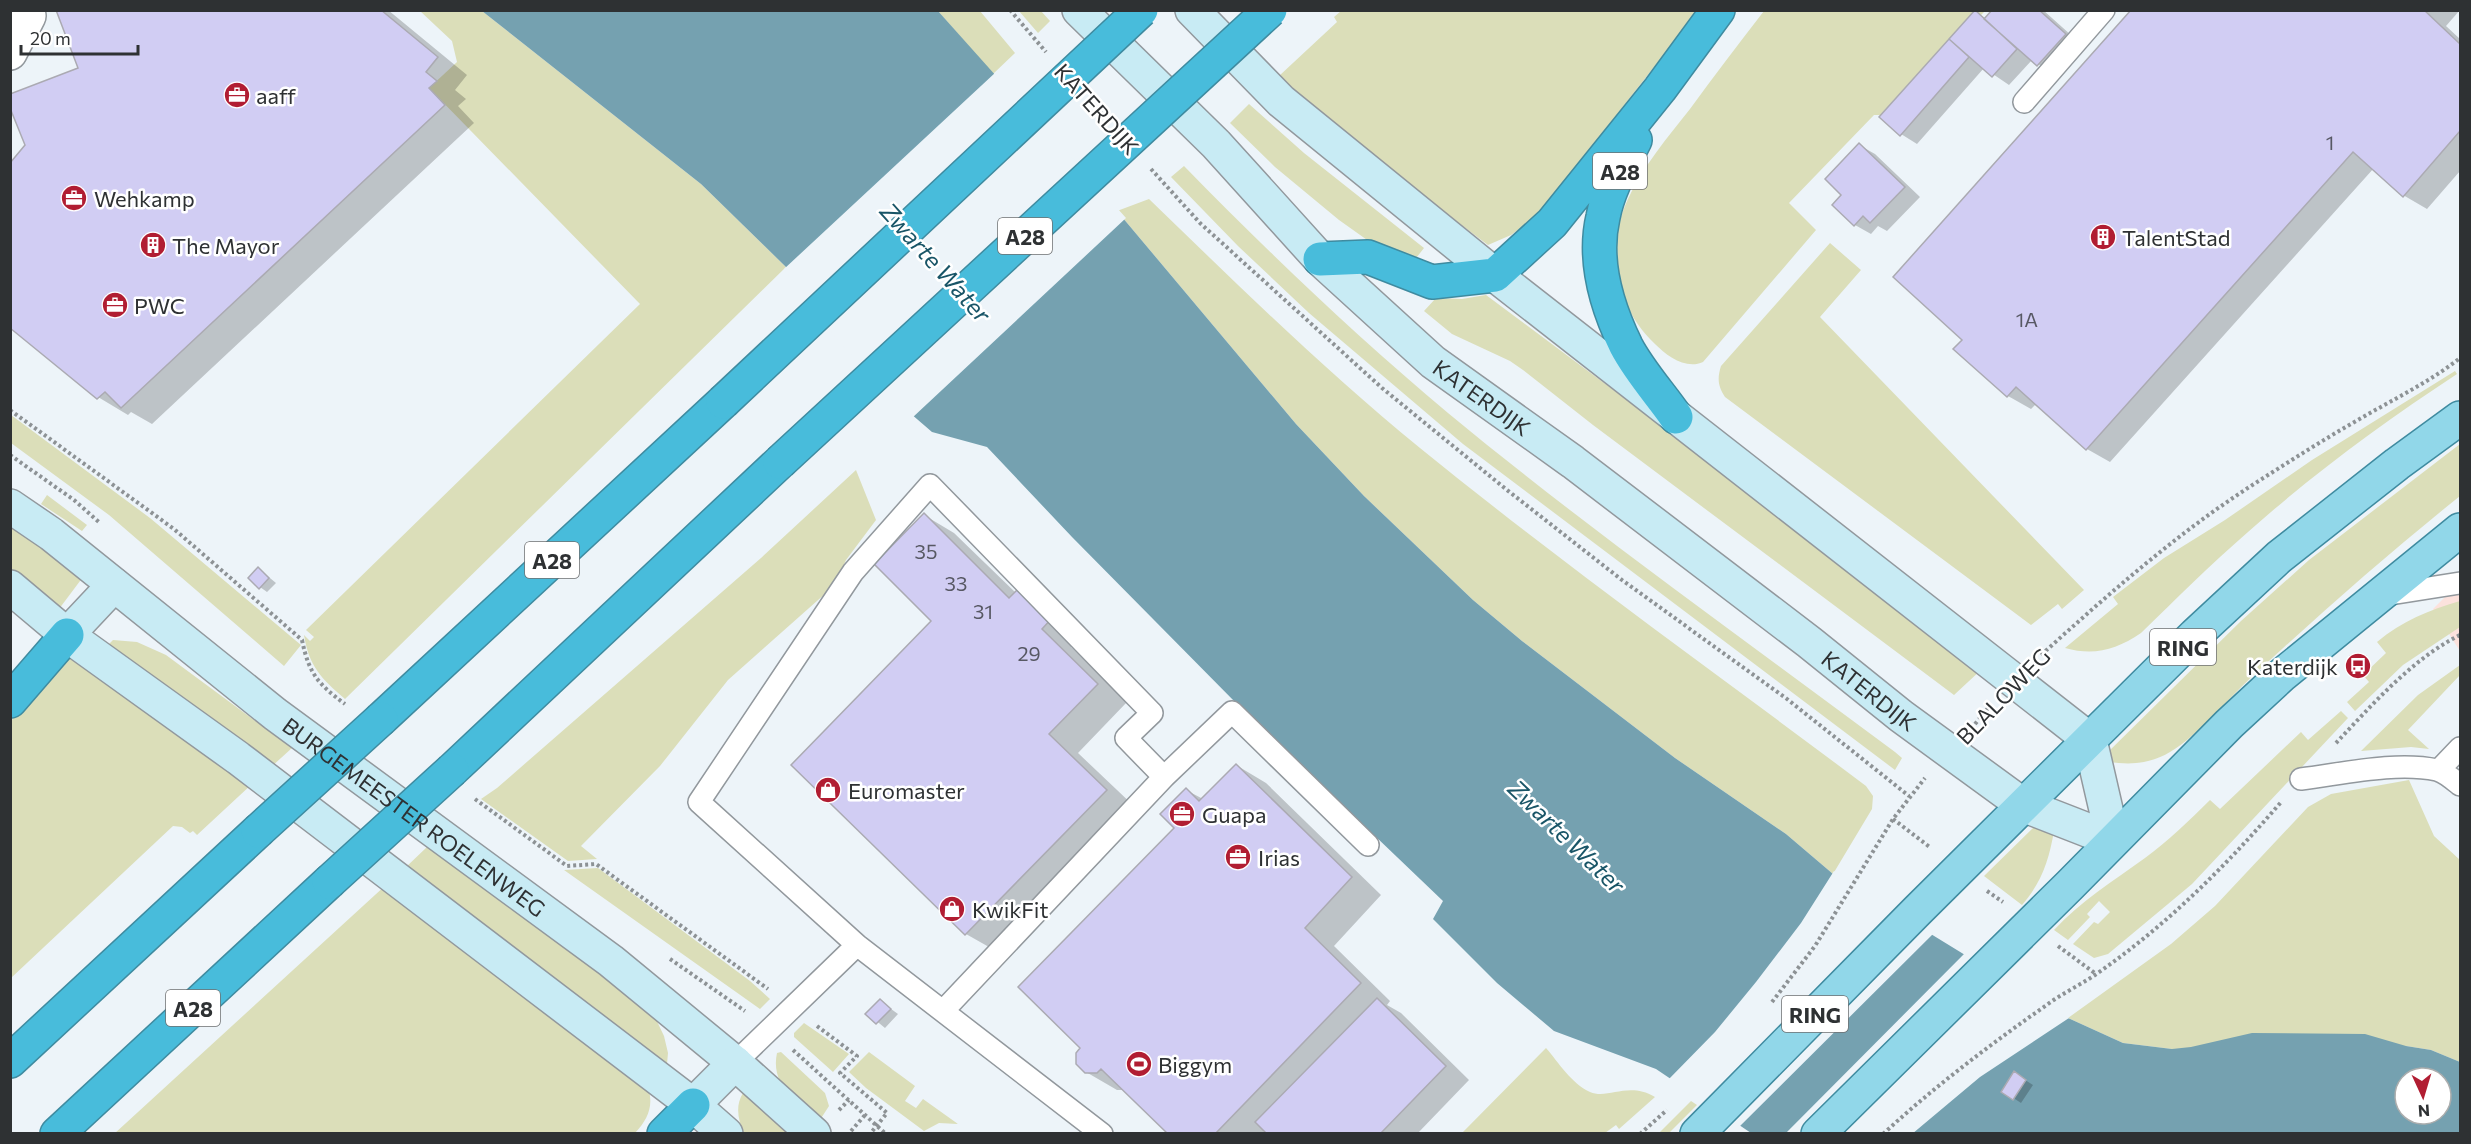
<svg xmlns="http://www.w3.org/2000/svg" width="2471" height="1144" font-family="Commissioner,sans-serif">
<style>
.commercial{fill:#fce2dd}
.green{fill:#dbdeb9}
.water{fill:#75a1b0;fill-rule:evenodd}
.pier{fill:#edf4f9}
.shadow{fill:#0003}
.building{fill:#d1cdf3;stroke:#abaab2;stroke-width:1.5}
.lines{fill:none;stroke-linecap:round;stroke-linejoin:round}
.service-casing{stroke:#92989d;stroke-width:24}
.minor-casing{stroke:#92989d;stroke-width:36}
.secondary-casing{stroke:#92989d;stroke-width:36}
.primary-casing{stroke:#3f8ba0;stroke-width:36}
.motorway-casing{stroke:#3f8ba0;stroke-width:36}
.path{stroke:#8d9295;stroke-width:4;stroke-dasharray:3 3;stroke-linecap:butt}
.service{stroke:#fff;stroke-width:21}
.minor{stroke:#fff;stroke-width:33}
.secondary{stroke:#c8ebf4;stroke-width:33}
.primary{stroke:#91d7e9;stroke-width:33}
.motorway{stroke:#48bcdb;stroke-width:33}
.motorway-bridge-casing{stroke:#3f8ba0;stroke-width:36;stroke-linecap:butt}
.motorway-bridge{stroke:#48bcdb;stroke-width:33}
.labels{text-anchor:middle;dominant-baseline:central;stroke-width:5;stroke-linejoin:round;paint-order:stroke}
.number-label{font-size:20px;fill:#575863}
.shield{fill:#fff;stroke:#6d6f70;stroke-width:1.5}
.shield-label{font-size:21px;font-weight:bold;fill:#2e3133}
.poi-label{font-size:22px;fill:#2e3133;stroke:#fff;text-anchor:start}
.street-label{font-size:22px;fill:#2e3133;stroke:#fff}
.water-label{font-size:24px;font-style:italic;fill:#195567;stroke:#fff}
</style>
<rect width="100%" height="100%" fill="#edf4f9"/>
<path class="commercial" d="M2460 582V651L2433 609Z"/>
<path class="green" d="M420 11H482L701 184 786 267 345 699C322 679 309 667 304 635L310 641 314 637 306 630 640 304 429 88 457 62 452 41Z
M938 11H980L1015 53 993 74Z
M1019 11H1041L1050 21 1038 33Z
M1341 11H1698L1538 215 1511 235 1488 245C1416 191 1346 136 1279 76L1337 22 1334 17Z
M1764 11H1985L1884 115H1874L1789 203 1816 230 1703 362C1686 370 1667 356 1655 344 1615 306 1604 249 1628 199 1643 166 1668 137 1690 109 1714 76 1739 43 1764 11Z
M1249 104 1304 153 1424 248 1413 262 1377 247 1339 220 1275 167 1230 123Z
M1184 166C1268 252 1355 335 1448 413 1592 532 1745 640 1895 752L1902 758 1895 770 1463 444 1309 313 1238 246 1171 177Z
M1149 199C1237 284 1324 370 1420 448 1564 565 1717 674 1866 786L1873 796 1872 809 1833 874 1786 834 1675 758 1522 641 1473 600 1364 496 1296 424 1117 211Z
M1830 243 1861 270 1820 317 2084 590 2062 609 2058 604 2031 625 1725 397C1718 386 1717 379 1721 366Z
M1486 295 1982 665V669L1954 695 1593 425 1523 370 1510 361 1452 334 1424 311 1436 298 1462 299Z
M2455 371 2457 374C2384 422 2313 474 2248 532 2211 564 2176 599 2141 633 2116 650 2094 656 2065 648L2118 604 2113 597 2164 558 2225 520 2312 460Z
M11 415 150 518 301 645 284 666 109 515 11 443Z
M2460 444V496C2390 552 2323 611 2257 672 2231 695 2198 736 2170 752 2150 764 2131 765 2109 762L2104 756 2241 621 2309 560Z
M856 470 876 520 846 560 835 585 728 680 660 766 581 846 597 859 568 861 481 799 497 788 761 558Z
M47 495 87 525 82 531 41 504Z
M11 523 83 577 59 609 11 577Z
M2460 601V627L2403 665 2355 711 2347 702 2369 682 2363 675 2386 653 2377 642C2402 621 2429 610 2460 601Z
M113 640 137 642 166 655 292 748 270 768 108 645Z
M66 659H73L252 784 197 835 193 831 190 833 182 827 173 826 11 978V721L50 668Z
M2460 665V675L2408 730 2429 749 2411 747 2361 751 2418 695Z
M2341 711 2348 718 2192 884 2108 954 2094 958 2073 944 2094 922 2098 924 2110 912 2099 901 2087 914 2090 917 2068 940 2054 930C2081 901 2113 881 2145 858 2168 841 2189 821 2210 800L2220 809 2301 732 2308 740Z
M2409 780 2434 836 2460 860V1062L2431 1050 2406 1046 2172 1049 2123 1043 2068 1018 2171 944 2215 906 2308 807 2331 794Z
M2036 825 2054 831C2049 860 2042 882 2022 905L1984 876Z
M427 847 582 949 654 1015 664 1036 668 1053 667 1064 665 1066 405 868Z
M598 868 750 981 770 999 760 1009 564 870Z
M387 884 648 1087C654 1106 648 1119 635 1133L114 1134Z
M804 1023 849 1054 833 1072 794 1037V1033Z
M1546 1048C1559 1063 1571 1083 1590 1092 1608 1100 1628 1081 1655 1097L1619 1129 1616 1125 1605 1133H1462Z
M781 1052 825 1093 829 1106 818 1123C797 1101 770 1086 777 1053Z
M869 1052 915 1086 905 1101 916 1108 923 1099 958 1124 939 1123 924 1131 866 1088 849 1072Z
M743 1093 797 1133H744C738 1120 735 1106 743 1093Z
M1691 1101 1697 1105 1669 1133H1659Z"/>
<path class="water" d="M482 11H938L1117 211 1296 424 1364 496 1473 600 1522 641 1675 758 1786 834 1833 874 2068 1018 2123 1043 2172 1049 2191 1047 2252 1033 2365 1034 2406 1046 2431 1050 2460 1062V1133H1751L1656 1069 1554 1031 1497 983 1433 919 1443 901 1236 703 1072 537 987 447 932 432 903 407 786 267 701 184ZM2405 1078H2441V1114H2405Z"/>
<path class="pier" d="M996 72 1126 218 912 418 900 409 836 338 784 269Z
M1834 871 1934 933 1737 1129 1668 1080 1715 1032 1756 982 1801 923Z
M1966 952 2051 1004 2069 1018 1980 1077 1912 1134 1786 1133Z"/>
<path class="shadow" d="M58 10H388L467 75 455 90 466 99 458 106 474 123 152 424 131 412 128 415 98 397 26 146 80 69Z
M1994 10H2043L2081 44 2054 74 2032 60 2009 85 1984 68 1917 144 1901 134 1881 117 1975 12 1987 19Z
M2133 10H2460L2446 26 2460 39V171L2427 209 2403 195 2374 168 2110 462 2087 449 2036 404 2031 409 2008 396 1964 340Z
M1859 145 1875 154 1920 197 1887 231 1878 226 1871 234 1855 225 1843 195Z
M924 515 954 533 1016 593 1082 635 1071 647 1127 702 1078 753 1136 808 996 951 966 934 793 765 933 621Z
M259 569 276 583 267 592 260 587Z
M1236 765 1266 783 1381 895 1334 946 1390 1001 1387 1005 1401 1013 1469 1080 1417 1134H1269L1265 1130 1262 1134H1170L1125 1090H1117L1086 1072 1082 1048 1176 828 1186 790 1203 799Z
M880 1001 898 1014 885 1028 868 1014Z
M2022 1078 2033 1085 2021 1103 2003 1091Z"/>
<path class="building" d="M56 10H381L438 57 426 72 437 81 429 88 445 105 121 408 105 392 97 399 10 328V163L25 145 10 108V94L78 68Z
M1975 10 2017 49 1992 77 1949 39Z
M1992 10H2039L2066 34 2037 66 1984 19Z
M2131 10H2424L2460 44V131L2403 197 2353 152 2086 450 2016 387 2007 397 1953 349 1962 340 1893 277Z
M1949 39 1969 57 1900 136 1879 117Z
M1859 143 1905 187 1870 223 1863 216 1854 226 1832 205 1841 195 1825 179Z
M924 513 1009 598 1021 586 1053 617 1042 629 1098 684 1049 734 1107 790 965 935 791 765 931 621 874 564Z
M258 567 269 578 259 589 248 578Z
M1236 764 1352 877 1305 928 1361 983 1215 1134H1168L1101 1069 1097 1073H1085L1076 1064V1053L1080 1048 1018 987 1174 828 1160 814 1186 788 1199 801Z
M1377 998 1446 1066 1380 1134H1267L1255 1122Z
M880 999 891 1009 876 1024 865 1014Z
M2014 1071 2026 1080 2013 1100 2001 1092Z"/>
<g class="lines">
<g class="service-casing">
<path id="service" d="M2024 102 2104 10
M2384 595 2460 583
M2439 770 2460 748
M1164 777 1232 712 1368 845
M2301 779C2342 774 2396 761 2437 770 2445 772 2454 780 2460 785
M943 1011 1164 777 1126 738 1152 713 930 485 853 572 699 802 857 945 1102 1134
M735 1063 857 945"/>
</g>
<g class="minor-casing">
<path id="minor" d="M10 53 29 16 28 10"/>
</g>
<g class="secondary-casing">
<g id="secondary">
<path id="s1" d="M1079 10 1216 144 1320 259 1433 362 1573 462 1809 642 1901 716 2023 805 2113 840"/>
<path d="M1192 10 1281 101 1495 275 2090 740 2113 840"/>
<path id="s2" d="M10 506 51 534 275 714 611 961 735 1063 814 1134"/>
<path d="M10 587 67 635 238 758 693 1105 726 1134"/>
<path d="M67 635 114 585"/>
<path d="M693 1105 735 1063"/>
</g>
</g>
<g class="primary-casing">
<path id="primary" d="M1697 1134 1917 911 2195 635 2279 557 2397 464 2460 418
M1818 1134 2070 885 2229 724 2282 675 2460 530"/>
</g>
<g class="motorway-casing">
<path id="motorway" d="M1635 140C1623 164 1608 190 1603 217 1593 260 1607 307 1626 346 1639 371 1660 394 1676 417
M1320 259 1368 257 1432 282 1495 275 1552 223 1660 89 1718 10
M10 701 67 635
M381 719 723 402
M452 770 780 462
M10 1061 258 831
M57 1134 329 882
M664 1134 693 1105"/>
</g>
<path class="path" d="M1010 10 1046 52
M1093 104 1104 116
M1151 169 1200 223 1382 388 1507 490 1622 580 1787 699 1909 796
M10 410 174 529 302 640C309 674 318 684 345 704
M10 455 74 500 100 523
M2041 655C2110 593 2176 534 2254 484 2290 461 2326 438 2363 417 2396 398 2431 381 2460 358
M1975 724 1989 707
M2336 743C2373 704 2412 659 2460 635
M475 799 567 866 596 864 768 989
M1893 819 1931 848
M1987 891 2003 902
M2058 946 2096 974
M670 959 745 1011
M1772 1002 1815 946 1893 819 1925 778
M817 1026 857 1056 840 1073 887 1113 870 1134
M793 1050 886 1134
M839 1110 849 1100
M851 1131 865 1115
M1640 1134 1667 1110
M1883 1134C1935 1086 1991 1044 2048 1004 2063 993 2080 985 2095 975 2166 926 2226 866 2282 801"/>
<use href="#service" class="service"/>
<use href="#minor" class="minor"/>
<use href="#secondary" class="secondary"/>
<use href="#primary" class="primary"/>
<use href="#motorway" class="motorway"/>
<g class="motorway-bridge-casing">
<path id="motorway-bridge" d="M723 402 1141 10
M780 462 1270 10
M258 831 381 719
M329 882 452 770"/>
</g>
<use href="#motorway-bridge" class="motorway-bridge"/>
</g>
<defs>
<g id="office-disc" transform="scale(1.35)"><circle r="9.5" fill="#b11d32" stroke="#fff"/><path d="M-6-3h4V-5.5h4V-3h4V5H-6ZM-1-4.5V-3h2v-1.5ZM-6 0V1H6V0Z" fill="#fff"/></g>
<g id="building-disc" transform="scale(1.35)"><circle r="9.5" fill="#b11d32" stroke="#fff"/><path d="M-4-6H4V6H1V3H-1V6H-4ZM-2.5-4.3h1.7v1.8h-1.7ZM.8-4.3h1.7v1.8H.8ZM-2.5-1h1.7V.8h-1.7ZM.8-1h1.7V.8H.8Z" fill="#fff"/></g>
<g id="bus-disc" transform="scale(1.35)"><circle r="9.5" fill="#b11d32" stroke="#fff"/><path d="M-5-6H5V4H4V6H2V4H-2V6H-4V4H-5ZM-3.5-4V0h7V-4ZM-3.5 1.2v1.5H-2V1.2ZM2 1.2v1.5H3.5V1.2Z" fill="#fff"/></g>
<g id="shop-disc" transform="scale(1.35)"><circle r="9.5" fill="#b11d32" stroke="#fff"/><path d="M-5-2.5h2.3a2.7 3.5 0 0 1 5.4 0H5L5.5 6h-11ZM-1.5-2.5h3a1.5 2.3 0 0 0-3 0Z" fill="#fff"/></g>
<g id="stadium-disc" transform="scale(1.35)"><circle r="9.5" fill="#b11d32" stroke="#fff"/><path d="M0-5a6.5 5 0 1 0 0 10a6.5 5 0 1 0 0-10ZM-3.5-1.8h7v3.6h-7Z" fill="#fff"/></g>
</defs>
<g fill-rule="evenodd">
<use href="#office-disc" x="237" y="95"/>
<use href="#office-disc" x="74" y="198"/>
<use href="#building-disc" x="2103" y="237"/>
<use href="#building-disc" x="153" y="245"/>
<use href="#office-disc" x="115" y="305"/>
<use href="#bus-disc" x="2358" y="666"/>
<use href="#shop-disc" x="828" y="790"/>
<use href="#office-disc" x="1182" y="814"/>
<use href="#office-disc" x="1238" y="857"/>
<use href="#shop-disc" x="952" y="909"/>
<use href="#stadium-disc" x="1139" y="1064"/>
</g>
<g class="labels">
<g class="number-label">
<text x="2330" y="142">1</text>
<text x="2027" y="319">1A</text>
<text x="926" y="551">35</text>
<text x="956" y="583">33</text>
<text x="983" y="611">31</text>
<text x="1029" y="653">29</text>
</g>
<g class="shield">
<rect x="1593" y="153" width="54" height="36" rx="4.5"/>
<rect x="998" y="218" width="54" height="36" rx="4.5"/>
<rect x="525" y="542" width="54" height="36" rx="4.5"/>
<rect x="2150" y="629" width="66" height="36" rx="4.5"/>
<rect x="166" y="990" width="54" height="36" rx="4.5"/>
<rect x="1782" y="996" width="66" height="36" rx="4.5"/>
</g>
<g class="shield-label">
<text x="1620" y="171">A28</text>
<text x="1025" y="236">A28</text>
<text x="552" y="560">A28</text>
<text x="2183" y="647">RING</text>
<text x="193" y="1008">A28</text>
<text x="1815" y="1014">RING</text>
</g>
<g class="poi-label">
<text x="256" y="95">aaff</text>
<text x="94" y="198">Wehkamp</text>
<text x="2122" y="237">TalentStad</text>
<text x="172" y="245">The Mayor</text>
<text x="134" y="305">PWC</text>
<text x="2338" y="666" text-anchor="end">Katerdijk</text>
<text x="848" y="790">Euromaster</text>
<text x="1202" y="814">Guapa</text>
<text x="1258" y="857">Irias</text>
<text x="972" y="909">KwikFit</text>
<text x="1158" y="1064">Biggym</text>
</g>
<g class="street-label">
<text transform="translate(1097 109) rotate(48)">KATERDIJK</text>
<text stroke="none"><textPath href="#s1" startOffset="560">KATERDIJK</textPath></text>
<text stroke="none"><textPath href="#s1" startOffset="1046">KATERDIJK</textPath></text>
<text transform="translate(2003 696) rotate(-46)">BLALOWEG</text>
<text stroke="none"><textPath href="#s2" startOffset="510">BURGEMEESTER ROELENWEG</textPath></text>
</g>
<g class="water-label">
<text transform="translate(936 262) rotate(48)">Zwarte Water</text>
<text transform="translate(1567 836) rotate(44)">Zwarte Water</text>
</g>
</g>
<rect width="2471" height="1144" fill="none" stroke="#2e3133" stroke-width="24"/>
<g transform="translate(2423 1096) rotate(176)"><circle r="28" fill="#ffffff" stroke="#abadad" stroke-width="1.5"/>
<path d="M0-4.5L10 22L0 15L-10 22Z" fill="#b11d32"/>
<text y="-9" font-size="16" font-weight="bold" text-anchor="middle" fill="#2e3133">N</text>
</g>
<path d="M21 45v9h117v-9" fill="none" stroke="#2e3133" stroke-width="3"/>
<text x="30" y="45" font-size="18" fill="#2e3133" stroke="#ffffff" stroke-width="4.5" paint-order="stroke">20 m</text>
</svg>
